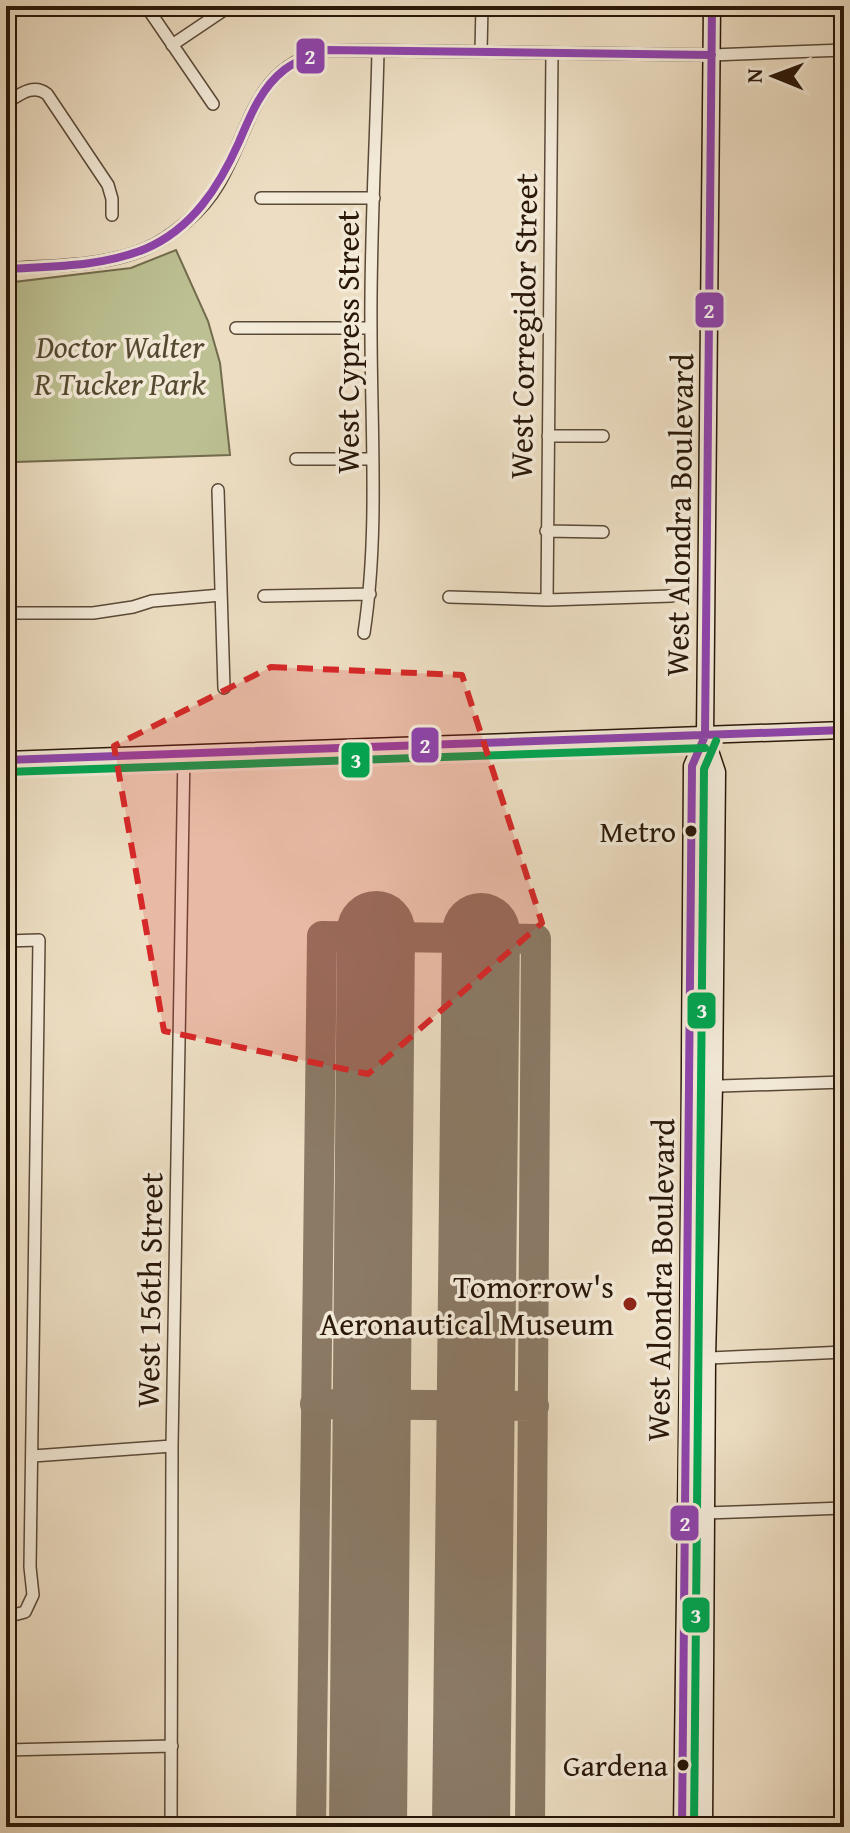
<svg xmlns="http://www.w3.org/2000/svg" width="850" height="1833" font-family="'Gentium Book Plus',serif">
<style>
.green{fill:#bcc092;stroke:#726c4d;stroke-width:2}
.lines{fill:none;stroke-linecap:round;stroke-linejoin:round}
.taxiway{stroke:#8b7a66;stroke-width:30}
.runway{stroke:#8b7a66;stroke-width:78}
.street-casing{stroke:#5a4937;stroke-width:14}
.secondary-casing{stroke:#291708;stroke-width:19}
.street{stroke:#f3ead8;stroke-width:11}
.secondary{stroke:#f3ead8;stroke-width:16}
.bus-1-casing{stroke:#f3ead8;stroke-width:14}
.bus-2-casing{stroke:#f3ead8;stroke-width:14}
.bus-1{stroke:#8e44ad;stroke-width:8}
.bus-2{stroke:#00a651;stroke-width:8}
.marked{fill:#d62828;fill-opacity:0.2;stroke:#d62828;stroke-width:6;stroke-dasharray:16 10;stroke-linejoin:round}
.bus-dot{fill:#291708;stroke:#f3ead8;stroke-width:3}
.poi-dot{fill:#8f2418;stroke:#f3ead8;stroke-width:3}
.labels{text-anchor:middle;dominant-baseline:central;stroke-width:7;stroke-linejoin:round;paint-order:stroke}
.bus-label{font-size:30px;fill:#291708;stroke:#f3ead8;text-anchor:end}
.street-label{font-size:32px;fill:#291708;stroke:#f3ead8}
.park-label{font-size:32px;font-style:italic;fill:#554a31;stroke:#f3ead8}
.poi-label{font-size:32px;fill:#291708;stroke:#f3ead8;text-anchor:end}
.line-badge{stroke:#f3ead8;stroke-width:3}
.badge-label{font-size:22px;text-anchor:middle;font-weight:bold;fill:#fff}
</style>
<rect width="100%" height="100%" fill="#eddec3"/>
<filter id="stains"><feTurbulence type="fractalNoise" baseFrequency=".0025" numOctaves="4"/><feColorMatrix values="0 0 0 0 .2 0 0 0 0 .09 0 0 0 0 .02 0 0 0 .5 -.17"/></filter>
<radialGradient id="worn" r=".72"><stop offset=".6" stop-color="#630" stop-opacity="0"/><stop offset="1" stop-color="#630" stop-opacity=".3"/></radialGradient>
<path class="green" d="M176 250 208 321 220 363 230 455 16 462 6 457V283L131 268Z"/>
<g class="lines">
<path class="taxiway" d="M315 1404 534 1406
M311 1827 322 936 536 939 530 1827"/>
<path class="runway" d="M368 1827 376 930
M471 1827 481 932"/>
<g class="street-casing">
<path id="street" d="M146 6 213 104
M172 45 230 6
M481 51 482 6
M6 103C19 95 33 83 47 94L108 185 112 199V215
M261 198H374
M6 269C51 265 103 267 145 249 172 237 203 211 218 185 252 129 252 66 328 50L712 55 844 50
M236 328H370
M548 436H603
M296 459H372
M218 490 224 688
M546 531 603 532
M264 596 370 594
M449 597 547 600 672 596
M547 600 552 53
M6 613H93L133 607 152 601 221 595
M364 633C379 534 371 431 371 330 370 237 376 144 378 51
M6 941 39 940 30 1567 33 1595 25 1612 6 1617
M691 1087 844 1082
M688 1359 844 1352
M33 1456 172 1446
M686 1509 706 1513 844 1508
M6 1750 172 1746
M171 1827 172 1446 184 753"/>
</g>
<g class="secondary-casing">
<path id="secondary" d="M6 760 844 730
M682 1827 688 1359 692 766 705 736
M704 1827 707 1358 714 1086 717 772 705 736 712 6"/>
</g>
<use href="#street" class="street"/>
<use href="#secondary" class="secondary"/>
<g class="bus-1-casing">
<path id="bus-1" d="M6 269C52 266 101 267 145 249 192 229 219 187 239 142 250 116 261 88 284 70 297 60 312 55 328 50L712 55
M6 760 844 730
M682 1827 692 766 705 736 712 6"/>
</g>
<g class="bus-2-casing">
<path id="bus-2" d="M6 772 705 748
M694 1827 704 769 716 741"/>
</g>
<use href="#bus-1" class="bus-1"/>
<use href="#bus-2" class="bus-2"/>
</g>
<path class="marked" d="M271 667 462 675 542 923 368 1074 164 1031 114 746Z"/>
<g class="bus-dot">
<circle cx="691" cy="831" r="7"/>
<circle cx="683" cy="1765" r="7"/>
</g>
<circle class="poi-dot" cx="630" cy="1304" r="8"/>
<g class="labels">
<g class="bus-label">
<text x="676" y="831">Metro</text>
<text x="668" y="1765">Gardena</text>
</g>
<g class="street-label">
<text transform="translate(523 326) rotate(-89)">West Corregidor Street</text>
<text transform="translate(347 342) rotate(-90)">West Cypress Street</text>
<text transform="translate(679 515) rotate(-89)">West Alondra Boulevard</text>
<text transform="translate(660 1280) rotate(-89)">West Alondra Boulevard</text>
<text transform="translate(149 1290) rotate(-89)">West 156th Street</text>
</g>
<g class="park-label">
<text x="120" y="346">Doctor Walter<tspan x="120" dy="37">R Tucker Park</tspan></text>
</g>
<g class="poi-label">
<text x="614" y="1286">Tomorrow's<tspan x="614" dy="37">Aeronautical Museum</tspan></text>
</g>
</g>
<g class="line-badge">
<rect x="295" y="37" width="31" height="38" rx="8" fill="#8e44ad"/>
<rect x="694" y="291" width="31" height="38" rx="8" fill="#8e44ad"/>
<rect x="410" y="726" width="30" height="38" rx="8" fill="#8e44ad"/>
<rect x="340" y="741" width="31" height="38" rx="8" fill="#00a651"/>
<rect x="686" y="991" width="31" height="39" rx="8" fill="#00a651"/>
<rect x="669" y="1504" width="31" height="38" rx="8" fill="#8e44ad"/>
<rect x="681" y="1596" width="30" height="38" rx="8" fill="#00a651"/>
</g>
<g class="badge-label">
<text x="310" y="64">2</text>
<text x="709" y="318">2</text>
<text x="425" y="753">2</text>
<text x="356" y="768">3</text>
<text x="702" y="1018">3</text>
<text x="685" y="1531">2</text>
<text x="696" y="1623">3</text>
</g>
<rect width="850" height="1833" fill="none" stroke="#eddec3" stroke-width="32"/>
<rect x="8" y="8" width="834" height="1817" fill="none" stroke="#291708" stroke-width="4"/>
<rect x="16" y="16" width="818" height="1801" fill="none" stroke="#291708" stroke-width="2"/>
<g transform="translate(774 76) rotate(271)" stroke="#f3ead8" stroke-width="6" paint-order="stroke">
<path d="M0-6L14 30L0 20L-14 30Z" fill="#291708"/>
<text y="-12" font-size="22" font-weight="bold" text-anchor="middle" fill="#291708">N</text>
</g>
<rect width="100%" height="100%" filter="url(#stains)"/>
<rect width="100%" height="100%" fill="url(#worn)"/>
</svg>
